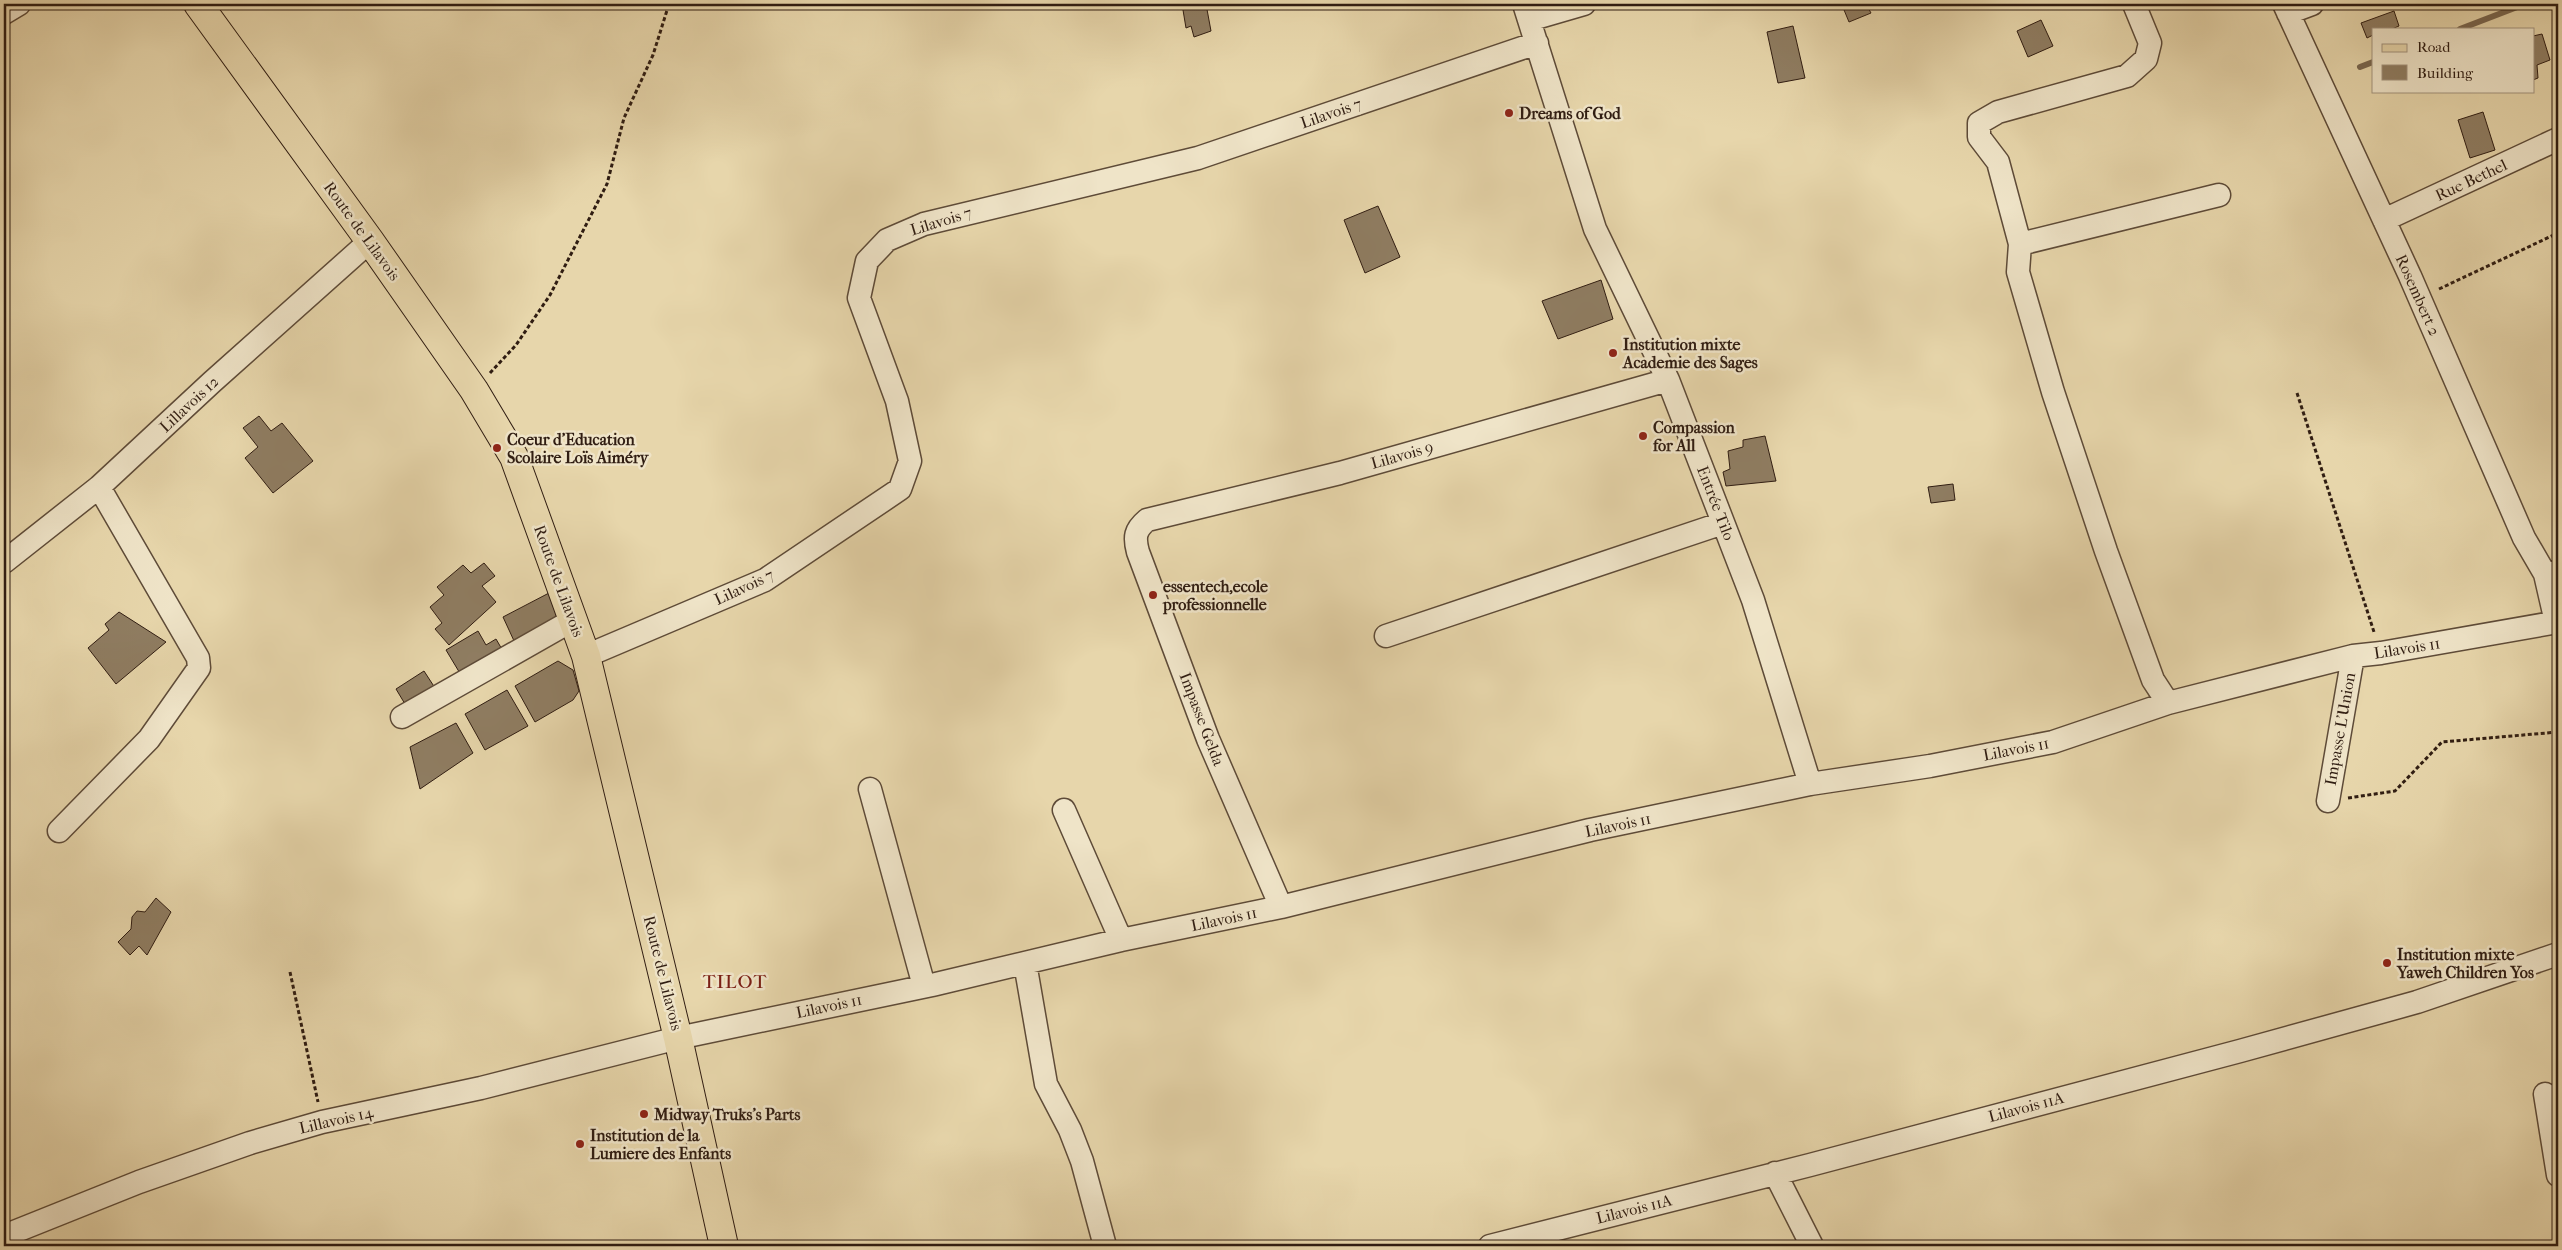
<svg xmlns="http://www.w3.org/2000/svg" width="2562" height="1250" font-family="'IM FELL French Canon',serif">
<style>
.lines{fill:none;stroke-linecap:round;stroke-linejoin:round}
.stream{stroke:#79664f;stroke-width:6}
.building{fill:#8f7d62;stroke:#301d12}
.minor-casing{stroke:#5e4b38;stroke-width:25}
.major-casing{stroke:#301d12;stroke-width:30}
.path{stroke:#301d12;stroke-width:3;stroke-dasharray:4 2.5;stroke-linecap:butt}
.minor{stroke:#efe4c8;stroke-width:22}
.major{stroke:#e7d6ab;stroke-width:28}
.poi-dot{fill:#8f2418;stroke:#efe4c8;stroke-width:2}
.labels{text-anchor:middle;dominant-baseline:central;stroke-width:5;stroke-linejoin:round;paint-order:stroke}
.street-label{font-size:16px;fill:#301d12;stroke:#efe4c8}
.poi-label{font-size:16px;font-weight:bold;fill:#301d12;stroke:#efe4c8;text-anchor:start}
.quarter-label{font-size:19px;letter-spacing:1px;fill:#7a1f14;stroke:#efe4c8}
</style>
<rect width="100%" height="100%" fill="#e7d6ab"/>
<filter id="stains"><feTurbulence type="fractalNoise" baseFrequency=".004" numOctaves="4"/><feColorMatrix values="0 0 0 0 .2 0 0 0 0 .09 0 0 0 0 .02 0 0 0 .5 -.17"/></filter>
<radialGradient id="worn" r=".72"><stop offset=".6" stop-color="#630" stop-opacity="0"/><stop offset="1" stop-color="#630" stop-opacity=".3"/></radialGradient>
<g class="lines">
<path class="stream" d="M2460 29 2525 4
M2360 67 2373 62"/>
</g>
<path class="building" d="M1182 4H1206L1211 31 1194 37 1191 26 1186 28Z
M1844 4H1866L1871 13 1849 22 1842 5Z
M2394 11 2399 26 2392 29H2373V35L2367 38 2361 23Z
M2041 20 2053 46 2028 57 2017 31Z
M1793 26 1805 78 1778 83 1767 32Z
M2542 34 2550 60 2537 65 2538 78 2533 80V36Z
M2483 112 2495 150 2470 158 2458 120Z
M1378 206 1400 257 1365 273 1344 220Z
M1601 280 1613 319 1558 339 1542 301Z
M259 416 271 431 282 423 313 461 273 493 245 458 258 447 243 428Z
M1765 436 1776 481 1726 486 1723 472 1730 469 1728 451 1743 447V440Z
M1953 484 1955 500 1931 503 1928 487Z
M484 563 495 576 482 586 496 602 449 645 435 629 442 623 430 607 444 595 437 587 463 565 471 573Z
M549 593 561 618 515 643 503 617Z
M119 612 166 642 116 684 88 648 109 630 105 624Z
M478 631 486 645 496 639 503 651 461 675 446 650Z
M558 661 573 670 579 691 573 700 535 722 515 686Z
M424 671 437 691 408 709 396 689Z
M507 690 528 726 485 750 465 714Z
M456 723 473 753 420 789 410 747Z
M156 898 171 912 147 955 139 946 130 955 118 942 131 929 132 917 137 911 145 912Z"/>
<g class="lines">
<g class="minor-casing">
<path id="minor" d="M1524 4 1595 229 1668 380 1753 600 1810 784
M2134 4 2150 43 2146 59 2127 76 1998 112 1979 123V137L1998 162 2020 244 2018 272 2053 392 2106 551 2153 680 2168 703
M2284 4 2410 276 2524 538 2545 574 2558 572
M4 13 19 4
M2288 13 2312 4
M1529 20 1584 4
M2384 220 2558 139
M2020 244 2219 195
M4 562 99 487 212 382 370 241
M2545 574 2556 622
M1386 636 1723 523
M586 656 765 580 900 489 910 461 897 401 859 298 867 261 887 240 924 224 1198 158 1537 43
M402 717 573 620
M870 789 924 986
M2328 801 2353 656
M1064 810 1121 940
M59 831 149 739 199 668 198 658 99 487
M1281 907 1208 739 1138 552C1134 537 1135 530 1147 520L1340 473 1668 380
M1025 963 1046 1084 1070 1130 1082 1161 1105 1246
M2545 1094 2558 1175
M1775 1173 1812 1246
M4 1236 139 1182 250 1143 322 1122 481 1088 678 1038 932 985 1121 940 1281 907 1590 830 1810 784 1930 766 2053 742 2168 703 2353 656 2381 653 2558 622
M1490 1246 1810 1165 2240 1051 2417 1002 2558 954"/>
</g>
<g class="major-casing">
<path id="major" d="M198 4 370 241 474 390 514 457 586 656 678 1038 724 1246"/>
</g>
<path class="path" d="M2439 289 2558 233
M490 373 516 345 550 295 607 184 624 118 653 55 669 4
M2297 393 2374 632
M2348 798 2395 791 2442 742 2558 732
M290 972 318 1102"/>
<use href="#minor" class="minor"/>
<use href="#major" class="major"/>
</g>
<g class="poi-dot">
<circle cx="1509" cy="113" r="5"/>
<circle cx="1613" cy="353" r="5"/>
<circle cx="1643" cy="436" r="5"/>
<circle cx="497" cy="448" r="5"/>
<circle cx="1153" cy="595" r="5"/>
<circle cx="2387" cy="963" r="5"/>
<circle cx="644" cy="1114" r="5"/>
<circle cx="580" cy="1144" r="5"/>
</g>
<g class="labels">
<g class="street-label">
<text transform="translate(1331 113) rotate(-19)">Lilavois 7</text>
<text transform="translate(2471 180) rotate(-25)">Rue Bethel</text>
<text transform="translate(941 221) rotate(-17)">Lilavois 7</text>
<text transform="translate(362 231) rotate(54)">Route de Lilavois</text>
<text transform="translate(2418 295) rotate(66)">Rosembert 2</text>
<text transform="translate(189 404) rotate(-43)">Lillavois 12</text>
<text transform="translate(1402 455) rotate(-16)">Lilavois 9</text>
<text transform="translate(1716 503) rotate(69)">Entrée Tilo</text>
<text transform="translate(559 581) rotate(70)">Route de Lilavois</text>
<text transform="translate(744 587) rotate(-25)">Lilavois 7</text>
<text transform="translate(2407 648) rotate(-9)">Lilavois 11</text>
<text transform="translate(1202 719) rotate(69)">Impasse Gelda</text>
<text transform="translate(2340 729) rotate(-80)">Impasse L'Union</text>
<text transform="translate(2016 749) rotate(-11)">Lilavois 11</text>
<text transform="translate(1618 825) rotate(-12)">Lilavois 11</text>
<text transform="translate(1224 919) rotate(-12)">Lilavois 11</text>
<text transform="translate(663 973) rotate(76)">Route de Lilavois</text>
<text transform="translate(829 1006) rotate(-12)">Lilavois 11</text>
<text transform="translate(2026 1107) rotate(-15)">Lilavois 11A</text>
<text transform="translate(336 1120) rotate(-13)">Lillavois 14</text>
<text transform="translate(1634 1209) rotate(-14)">Lilavois 11A</text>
</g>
<g class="poi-label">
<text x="1519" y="113">Dreams of God</text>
<text x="1623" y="344">Institution mixte<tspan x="1623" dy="18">Academie des Sages</tspan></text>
<text x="1653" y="427">Compassion<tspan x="1653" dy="18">for All</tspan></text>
<text x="507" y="439">Coeur d'Education<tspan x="507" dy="18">Scolaire Loïs Aiméry</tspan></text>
<text x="1163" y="586">essentech,ecole<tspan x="1163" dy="18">professionnelle</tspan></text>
<text x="2397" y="954">Institution mixte<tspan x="2397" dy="18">Yaweh Children Yos</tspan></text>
<text x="654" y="1114">Midway Truks's Parts</text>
<text x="590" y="1135">Institution de la<tspan x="590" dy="18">Lumiere des Enfants</tspan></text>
</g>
<g class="quarter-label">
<text x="735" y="982">TILOT</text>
</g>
</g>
<rect width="2562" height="1250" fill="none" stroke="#e7d6ab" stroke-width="20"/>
<rect x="5" y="5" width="2552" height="1240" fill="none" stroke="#301d12" stroke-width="2.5"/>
<rect x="10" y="10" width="2542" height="1230" fill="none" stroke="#301d12"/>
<rect x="2372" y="28" width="162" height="65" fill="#efe4c8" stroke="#a3947f"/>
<rect x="2382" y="44" width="25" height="8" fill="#e7d6ab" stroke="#a3947f"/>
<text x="2417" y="52" font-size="15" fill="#301d12">Road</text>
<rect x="2382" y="65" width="25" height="15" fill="#8f7d62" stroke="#a3947f"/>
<text x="2417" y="78" font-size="15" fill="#301d12">Building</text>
<rect width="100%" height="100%" filter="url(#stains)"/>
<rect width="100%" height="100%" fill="url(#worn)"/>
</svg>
